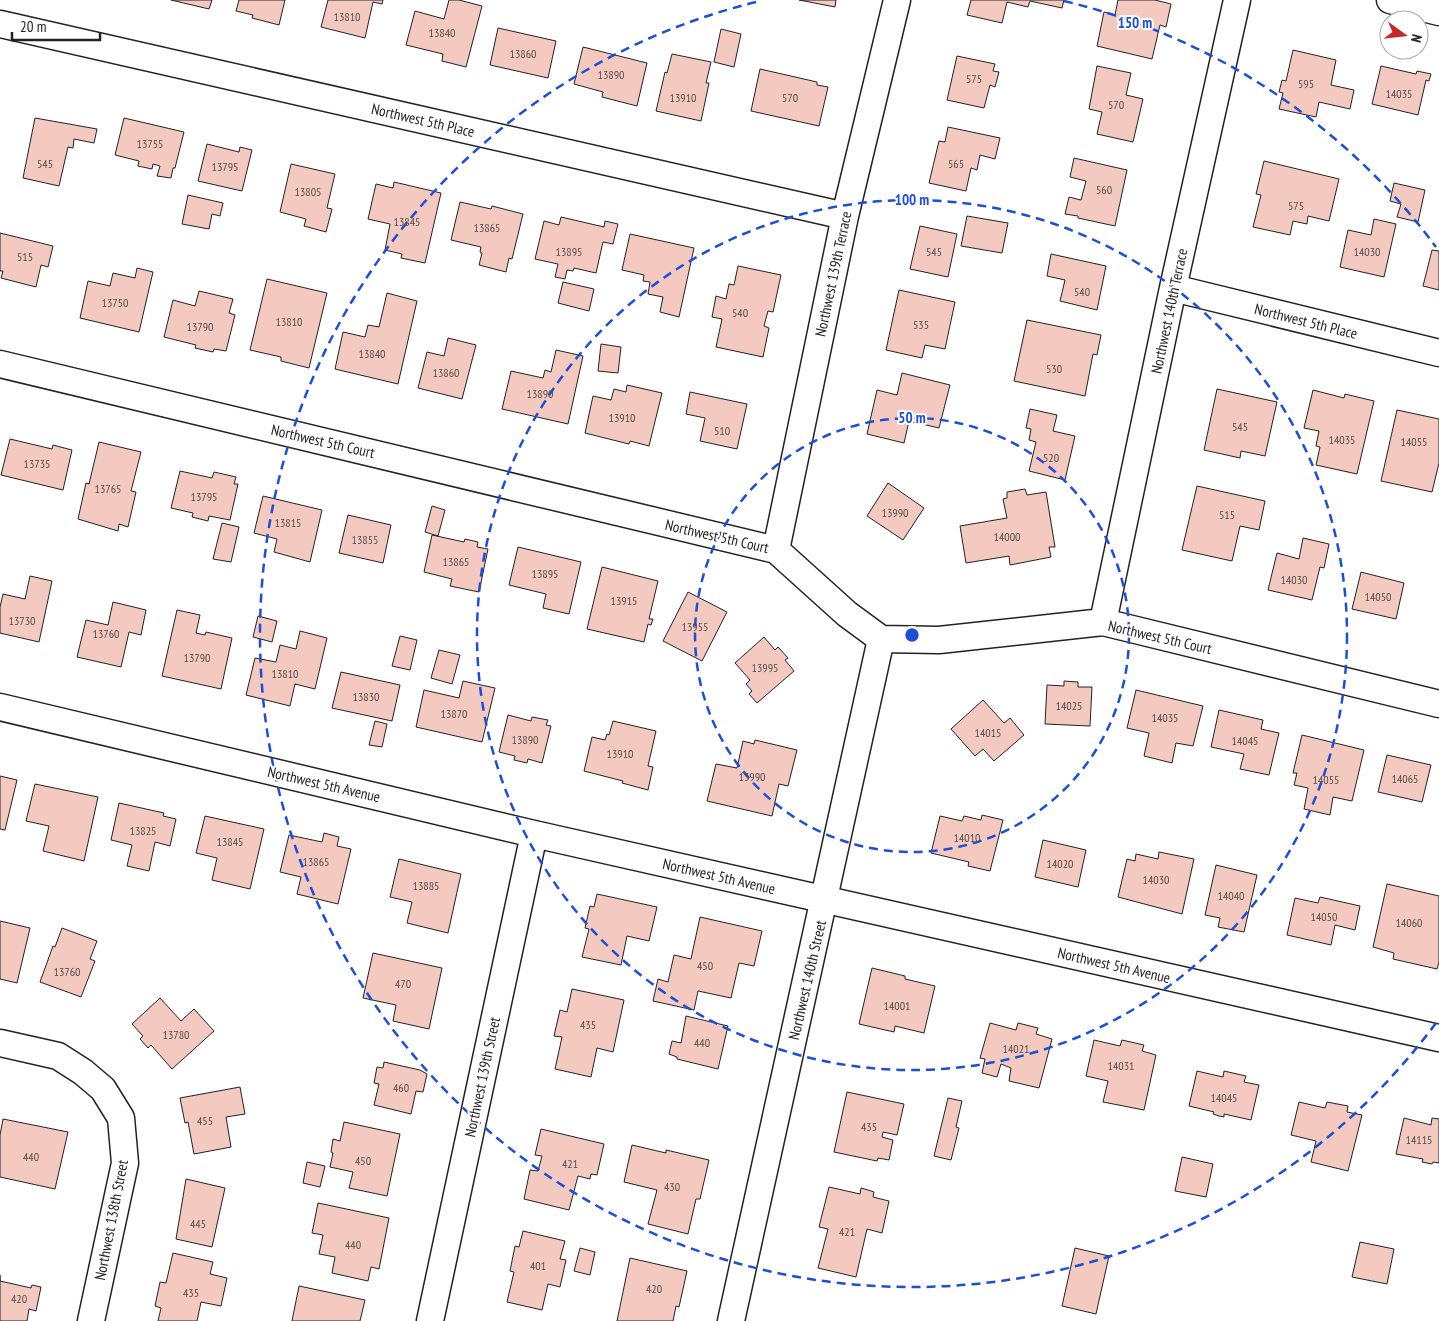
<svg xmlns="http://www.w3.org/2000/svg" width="1439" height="1321" font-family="'PT Sans Narrow',sans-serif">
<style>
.building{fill:#f3c9c0;stroke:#222}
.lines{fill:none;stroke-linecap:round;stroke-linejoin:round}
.street-casing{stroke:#222;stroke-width:29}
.street{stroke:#fff;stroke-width:26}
.ring{fill:none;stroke:#1d4ed8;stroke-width:2.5;stroke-dasharray:9 6}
.labels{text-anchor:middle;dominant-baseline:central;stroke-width:4;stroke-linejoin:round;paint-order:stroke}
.number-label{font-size:12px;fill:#564c4a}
.street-label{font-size:15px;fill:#222;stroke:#fff}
.centre{fill:#1d4ed8;stroke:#fff;stroke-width:2.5}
.ring-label{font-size:15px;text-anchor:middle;font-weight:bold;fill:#1d4ed8;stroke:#fff;stroke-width:4;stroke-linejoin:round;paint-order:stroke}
</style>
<rect width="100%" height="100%" fill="#fff"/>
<path class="building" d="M171 0H212L209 9Z
M239 0H285L279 25 252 18 253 15 236 11Z
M328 0H383L382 4 373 2 365 38 321 27Z
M449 0H459L482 6 466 67 442 61 443 54 406 45 415 11 444 19Z
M799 0H836L835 7Z
M971 0H1064L1062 8 1030 1 1028 7 1007 2 1002 23 967 15Z
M1118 0H1155L1171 4 1166 27 1160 25 1152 59 1097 46 1104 12 1115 15Z
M498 28 556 41 548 78 490 65Z
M721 29 741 34 734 67 714 62Z
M583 47 647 63 637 106 602 97 603 92 574 84Z
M1293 50 1336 60 1331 85 1354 90 1350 109 1319 102 1316 117 1279 109 1283 93 1279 92 1282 80 1286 81Z
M672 54 711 62 706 83H709L701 121 656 111 665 72 667 73Z
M957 56 995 64 993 71 999 72 995 87 990 85 984 108 947 100Z
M1097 66 1131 73 1126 95 1143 99 1133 142 1097 134 1102 112 1089 109Z
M1381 66 1416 74 1417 71 1431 74 1429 81 1426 80 1418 115 1372 104Z
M760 69 817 82V85L828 87 819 126 751 111Z
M35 118 97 129 94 143 74 139 73 148 68 147 59 186 23 178Z
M124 118 184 132 175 168H173L171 178 157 176 160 166 153 164 152 169 138 166 139 161 115 155Z
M948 127 1000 138 995 159 980 155 977 170 971 168 966 191 929 183 939 141 945 142Z
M207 144 239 152 240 147 252 150 242 191 198 181Z
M1074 158 1127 170 1115 226 1078 218V216L1065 214 1069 197 1081 200 1086 181 1070 177Z
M1264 161 1339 179 1329 221 1308 216 1307 224 1293 221 1290 235 1253 227 1261 195 1256 194Z
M291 164 335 174 327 208 332 209 326 232 304 226 306 219 280 212Z
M394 182 441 193 425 263 401 258 402 254 385 250 390 224 368 219 376 184 393 188Z
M1394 183 1425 190 1418 222 1397 217 1401 204 1390 201Z
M188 195 223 203 220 216 212 214 209 229 182 224Z
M460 202 491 209 492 206 523 214 512 259 509 258 506 272 479 265 482 253 480 252 481 247 451 240Z
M967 216 1008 223 1002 253 961 246Z
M561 217 604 227 605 221 618 224 613 244 603 242 596 273 574 268 573 271 567 270 565 279 555 277 558 264 535 259 544 221 559 225Z
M1374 219 1396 224 1384 277 1340 267 1348 230 1371 235Z
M920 226 957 234 948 277 910 269Z
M0 233 53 246 48 267 41 265 36 287 1 278 3 271H0Z
M630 234 694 248 679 317 660 312 663 297 648 294 650 282 643 281 644 275 622 270Z
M1432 250 1439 251V290L1423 286Z
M1051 254 1106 266 1097 310 1060 301 1065 280 1047 276Z
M738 266 781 275 773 312 768 311 764 326 769 328 763 357 716 347 722 319 712 317 716 296 726 299 729 284 734 285Z
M137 268 153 272 139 332 80 318 88 281 110 286 113 273 135 278Z
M267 279 327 293 309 368 281 361V357L250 350Z
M563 282 594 289 589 311 558 303Z
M899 290 955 302 945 349 925 345 922 358 886 350Z
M199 291 233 299 229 313 235 315 226 351 214 349 213 352 195 348 196 345 164 337 173 300 195 306Z
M387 293 417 301 398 384 335 369 343 332 365 337 368 325 379 327Z
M1027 320 1101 335 1097 355 1093 354 1085 396 1014 381Z
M448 338 476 345 462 399 418 388 427 352 444 356Z
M601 344 621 347 618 373 598 371Z
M556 350 583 356 568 424 502 409 511 371 543 378 545 370 551 372Z
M902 373 950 385 939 428 909 421 904 443 867 434 877 390 897 395Z
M627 385 662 393 649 446 630 441 629 444 585 433 593 396 611 400 614 389 626 392Z
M1217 389 1277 402 1265 456 1241 451 1240 458 1204 450Z
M1313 390 1344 398 1345 394 1374 401 1357 474 1316 465 1320 447 1316 446 1319 431 1304 428Z
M690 392 747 404 737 449 700 441 705 418 686 414Z
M1030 409 1057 415 1053 431 1075 436 1065 480 1029 471 1036 442 1029 440 1031 429 1026 428Z
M1397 410 1439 419V463L1432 492 1381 481Z
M10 439 52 449 53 445 72 450 63 490 1 475Z
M99 442 141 452 131 491 136 492 128 527 119 524 118 531 78 519 86 483 89 484Z
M180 471 212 478 214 472 236 477 234 484H238L230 520 209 516 208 521 192 517 193 513 171 508Z
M888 483 924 508 903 540 867 516Z
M1197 486 1265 501 1259 530 1240 526 1232 561 1182 550Z
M1025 489 1027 495 1046 492 1055 547H1049L1051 557 1010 565 1009 556 966 563 960 526 1007 518 1003 499 1007 498V492Z
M263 496 322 510 310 562 274 552 277 539 254 533Z
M432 506 445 510 438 536 425 532Z
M348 515 391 525 383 563 339 553Z
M222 523 239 527 231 562 213 559Z
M432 535 464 542 465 539 478 542 477 547 488 549 479 592 450 586 452 579 424 572Z
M1303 538 1329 544 1324 568 1320 567 1312 600 1268 590 1277 553 1299 559Z
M518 547 581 562 569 614 543 608 546 594 509 585Z
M602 567 658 581 649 619H653L651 625 648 624 644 642 587 629Z
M1361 572 1404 583 1396 619 1352 609Z
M30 576 52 581 39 642 0 633V607L3 594 25 599Z
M688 592 727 612 702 661 663 641Z
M113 602 146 610 141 635 129 632 121 667 77 657 86 620 108 625Z
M177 610 200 615 196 633 205 635 206 632 232 638 221 689 162 676Z
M258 616 277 621 272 642 253 637Z
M300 631 327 638 315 689 295 684 290 706 246 695 255 658 276 662 280 645 296 649Z
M400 636 417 640 410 670 392 666Z
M764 637 775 650 778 647 788 658 785 660 794 671 757 703 749 694 752 691 746 684 750 680 735 663Z
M439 650 460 655 452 684 431 678Z
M341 672 400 685 392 721 332 708Z
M463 681 495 688 482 742 416 727 424 690 459 698Z
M1064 681 1078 682V687H1092L1090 726 1045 724 1047 685 1064 686Z
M1136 690 1203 706 1193 746 1176 743 1172 763 1144 756 1149 733 1127 728Z
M983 700 1004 723 1010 718 1024 735 994 761 983 749 975 756 951 729Z
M1219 710 1263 720 1261 729 1279 733 1269 775 1240 769 1244 754 1211 747Z
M508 715 531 721 532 717 548 720 546 725 551 726 542 763 528 759 527 763 514 760 515 756 499 752Z
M375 721 387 724 382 747 369 745Z
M613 721 656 731 648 766 653 767 648 790 622 783 623 781 584 771 592 737 605 740 607 734 609 735Z
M1302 735 1364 750 1352 801 1333 797 1330 815 1304 809 1308 788 1294 785 1297 773H1293Z
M755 740 797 750 788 786 779 784 772 816 707 801 716 764 737 768 743 741 754 744Z
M1387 755 1431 765 1422 802 1378 792Z
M0 776 17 780 5 830 0 829Z
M35 784 98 797 84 861 43 851 49 826 26 821Z
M119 803 164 813 163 816 176 819 170 846 155 842 149 871 127 866 132 845 111 840Z
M982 815 1003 820 990 871 968 866 969 862 931 853 940 816 962 821 964 816 981 820Z
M205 816 264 829 250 889 212 880 217 858 196 853Z
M324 833 339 837 337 846 351 849 338 904 297 894 301 877 280 872 289 835 322 842Z
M1043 840 1086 850 1078 887 1035 877Z
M1159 852 1194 859 1182 914 1118 897 1127 859 1135 861 1136 854 1158 859Z
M399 859 461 874 448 933 407 923 412 902 390 897Z
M1216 865 1257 875 1244 932 1218 927 1220 918 1205 915Z
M1387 884 1439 896V962L1437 969 1393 959 1394 953 1373 947Z
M597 894 657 907 649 941 627 936 621 965 582 957 589 929 585 928 590 906 594 907Z
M1320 897 1360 906 1355 930 1335 925 1331 945 1287 935 1295 898 1318 903Z
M700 917 762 931 754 966 739 963 731 998 698 991 694 1010 653 1001 658 979 668 982 674 955 691 959Z
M0 921 30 928 17 983 0 979Z
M62 928 97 941 90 959 95 961 81 997 40 982 53 946 55 947Z
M373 953 442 968 429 1029 393 1021 396 1005 363 998Z
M872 968 905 976V979L935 986 924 1033 895 1026 894 1032 859 1024Z
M572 989 624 1000 613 1052 597 1048 591 1077 555 1069 562 1037 554 1036 560 1010 567 1012Z
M160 998 181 1021 194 1009 214 1031 172 1069 151 1045 148 1048 140 1039 143 1036 132 1024Z
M686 1016 728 1026 718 1069 677 1059V1057L669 1054 672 1041 681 1043Z
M990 1023 1016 1030 1018 1023 1038 1028 1036 1034 1052 1039 1039 1088 1009 1081 1011 1068 1001 1064 997 1077 982 1073 985 1059 980 1058Z
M1094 1040 1120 1046 1122 1040 1144 1045 1142 1051 1156 1055 1144 1110 1103 1102 1108 1081 1086 1076Z
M384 1062 420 1070 427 1074 423 1092 416 1091 411 1114 374 1105 379 1084 374 1083 377 1067 383 1068Z
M1197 1071 1223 1077 1224 1071 1246 1076 1244 1082 1259 1085 1251 1120 1224 1114V1117L1219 1116 1213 1114 1214 1112 1189 1106Z
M240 1087 245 1114 226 1117 231 1147 194 1154 188 1122 185 1123 180 1098Z
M847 1092 904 1104 897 1135 883 1132 882 1137 893 1140 889 1160 878 1158 877 1161 834 1152Z
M948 1098 962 1101 956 1127 959 1128 951 1160 934 1156Z
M1299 1102 1325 1108 1327 1102 1348 1106 1347 1112 1362 1115 1348 1171 1311 1162 1316 1141 1291 1135Z
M1404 1118 1431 1125 1432 1118 1439 1119V1163L1433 1162 1432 1164 1422 1162 1423 1159 1396 1154Z
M3 1119 68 1132 55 1189 0 1177V1135Z
M344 1122 400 1134 387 1196 349 1188 353 1172 330 1167 333 1153 331 1152 333 1139 340 1141Z
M541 1129 604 1144 597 1175 591 1174 590 1179 578 1176 569 1210 524 1199 530 1170 538 1171 542 1156 535 1155Z
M632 1145 666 1153V1150L709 1160 700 1199H696L688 1234 648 1224 657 1190 624 1182Z
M1182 1157 1213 1164 1206 1197 1175 1191Z
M307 1162 325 1166 320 1187 303 1183Z
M186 1179 225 1188 212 1247 176 1239Z
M829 1187 860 1194 861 1188 868 1190 874 1192 873 1197 889 1201 882 1233 867 1229 856 1277 818 1268 828 1229 819 1227Z
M318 1203 389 1218 379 1269 371 1267 368 1281 332 1273 335 1257 319 1254 323 1235 312 1233Z
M523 1231 565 1241 560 1259 566 1260 560 1287 548 1284 542 1310 507 1302 514 1272 510 1271 515 1246 519 1247Z
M1360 1242 1394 1249 1387 1284 1352 1277Z
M580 1248 595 1252 590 1275 574 1271Z
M1075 1248 1109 1256 1096 1314 1062 1306Z
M173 1253 213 1262 210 1274 227 1278 221 1306 201 1302 197 1321H158L161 1308 155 1306 160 1282 166 1283Z
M630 1258 687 1271 679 1307 676 1306 673 1321H617Z
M0 1275V1281L31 1288 32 1285 41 1287 36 1311 29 1309 27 1321H0Z
M299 1286 365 1300 360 1321H292Z"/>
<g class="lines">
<g class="street-casing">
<path id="street" d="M1390 0 1439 12
M0 24 845 216
M1173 288 1439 353
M0 364 776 550 847 614 881 639 939 640 1103 622 1439 704
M776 550 845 216 897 0
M1103 622 1173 288 1237 0
M0 707 534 834 1439 1038
M0 1043 58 1056 83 1072 103 1089 121 1118 125 1163 91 1321
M430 1321 534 834
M731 1321 881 639"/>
</g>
<use href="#street" class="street"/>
</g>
<g class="ring">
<circle cx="912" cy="635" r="217"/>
<circle cx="912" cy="635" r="435"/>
<path d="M1436 1023A652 652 0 1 1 760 1M1064 1A652 652 0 0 1 1436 247"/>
</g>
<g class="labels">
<g class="number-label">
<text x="347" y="16">13810</text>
<text x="442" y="32">13840</text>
<text x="523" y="53">13860</text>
<text x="611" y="74">13890</text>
<text x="974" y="78">575</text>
<text x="1306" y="83">595</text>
<text x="1399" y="93">14035</text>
<text x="683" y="97">13910</text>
<text x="790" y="97">570</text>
<text x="1116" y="104">570</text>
<text x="150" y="143">13755</text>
<text x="45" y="163">545</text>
<text x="956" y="163">565</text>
<text x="225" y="166">13795</text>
<text x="1104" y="189">560</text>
<text x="308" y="191">13805</text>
<text x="1296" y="205">575</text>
<text x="407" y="221">13845</text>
<text x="487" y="227">13865</text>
<text x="569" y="251">13895</text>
<text x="934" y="251">545</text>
<text x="1367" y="251">14030</text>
<text x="25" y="256">515</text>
<text x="1082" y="291">540</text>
<text x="115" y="302">13750</text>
<text x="740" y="312">540</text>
<text x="289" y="321">13810</text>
<text x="921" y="324">535</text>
<text x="200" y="326">13790</text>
<text x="372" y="353">13840</text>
<text x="1054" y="368">530</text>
<text x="446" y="372">13860</text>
<text x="540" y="393">13890</text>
<text x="622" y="417">13910</text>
<text x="1240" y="426">545</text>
<text x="722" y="430">510</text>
<text x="1342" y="439">14035</text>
<text x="1414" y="441">14055</text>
<text x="1051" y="457">520</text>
<text x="37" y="463">13735</text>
<text x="108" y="488">13765</text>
<text x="204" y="496">13795</text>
<text x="895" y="512">13990</text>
<text x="1227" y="514">515</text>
<text x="288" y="522">13815</text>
<text x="1007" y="536">14000</text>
<text x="365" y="539">13855</text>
<text x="456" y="561">13865</text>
<text x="545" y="573">13895</text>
<text x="1294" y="579">14030</text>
<text x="1378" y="596">14050</text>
<text x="624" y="600">13915</text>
<text x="22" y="620">13730</text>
<text x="695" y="626">13955</text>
<text x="106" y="633">13760</text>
<text x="197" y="657">13790</text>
<text x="765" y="667">13995</text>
<text x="285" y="673">13810</text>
<text x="366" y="696">13830</text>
<text x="1069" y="705">14025</text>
<text x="454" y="713">13870</text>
<text x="1165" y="717">14035</text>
<text x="988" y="732">14015</text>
<text x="525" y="739">13890</text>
<text x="1245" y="740">14045</text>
<text x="620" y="753">13910</text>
<text x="752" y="776">13990</text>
<text x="1405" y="778">14065</text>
<text x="1326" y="779">14055</text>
<text x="143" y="830">13825</text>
<text x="967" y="837">14010</text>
<text x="230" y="841">13845</text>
<text x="316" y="861">13865</text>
<text x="1060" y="863">14020</text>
<text x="1156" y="879">14030</text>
<text x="426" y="885">13885</text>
<text x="1231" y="895">14040</text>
<text x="1324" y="916">14050</text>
<text x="1409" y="922">14060</text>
<text x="705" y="965">450</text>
<text x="67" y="971">13760</text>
<text x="403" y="983">470</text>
<text x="897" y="1005">14001</text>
<text x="588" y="1024">435</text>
<text x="176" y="1034">13780</text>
<text x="702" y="1042">440</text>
<text x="1016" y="1048">14021</text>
<text x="1121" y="1065">14031</text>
<text x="401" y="1087">460</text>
<text x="1224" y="1097">14045</text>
<text x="205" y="1120">455</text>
<text x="869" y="1126">435</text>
<text x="1419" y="1139">14115</text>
<text x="31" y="1156">440</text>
<text x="363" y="1160">450</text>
<text x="570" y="1163">421</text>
<text x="672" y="1186">430</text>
<text x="198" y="1223">445</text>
<text x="847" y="1231">421</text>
<text x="353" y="1244">440</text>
<text x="538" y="1265">401</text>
<text x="654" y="1288">420</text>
<text x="191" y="1292">435</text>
<text x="19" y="1298">420</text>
</g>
<g class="street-label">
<text transform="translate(423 120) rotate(13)">Northwest 5th Place</text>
<text transform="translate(833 274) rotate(-78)">Northwest 139th Terrace</text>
<text transform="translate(1169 311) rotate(-78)">Northwest 140th Terrace</text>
<text transform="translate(1306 321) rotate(14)">Northwest 5th Place</text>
<text transform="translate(323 441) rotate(13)">Northwest 5th Court</text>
<text transform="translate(717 536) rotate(13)">Northwest 5th Court</text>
<text transform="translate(1160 637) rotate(13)">Northwest 5th Court</text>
<text transform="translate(324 784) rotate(13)">Northwest 5th Avenue</text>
<text transform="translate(719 876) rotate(13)">Northwest 5th Avenue</text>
<text transform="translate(1114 965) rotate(13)">Northwest 5th Avenue</text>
<text transform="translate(807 980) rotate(-77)">Northwest 140th Street</text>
<text transform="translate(482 1077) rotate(-78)">Northwest 139th Street</text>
<text transform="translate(111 1220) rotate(-79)">Northwest 138th Street</text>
</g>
</g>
<circle cx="912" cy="635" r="8" class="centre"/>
<g class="ring-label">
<text x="1135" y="28">150 m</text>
<text x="912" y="205">100 m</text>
<text x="912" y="423">50 m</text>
</g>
<g transform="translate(1404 35) rotate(105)"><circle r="24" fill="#ffffff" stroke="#a7a7a7"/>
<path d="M0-4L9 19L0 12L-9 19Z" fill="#c62828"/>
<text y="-8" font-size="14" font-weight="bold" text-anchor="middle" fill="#222222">N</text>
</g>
<path d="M12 32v8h88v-8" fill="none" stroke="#222222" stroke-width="2.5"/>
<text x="20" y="32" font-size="15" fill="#222222" stroke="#ffffff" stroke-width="4" paint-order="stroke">20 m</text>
</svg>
